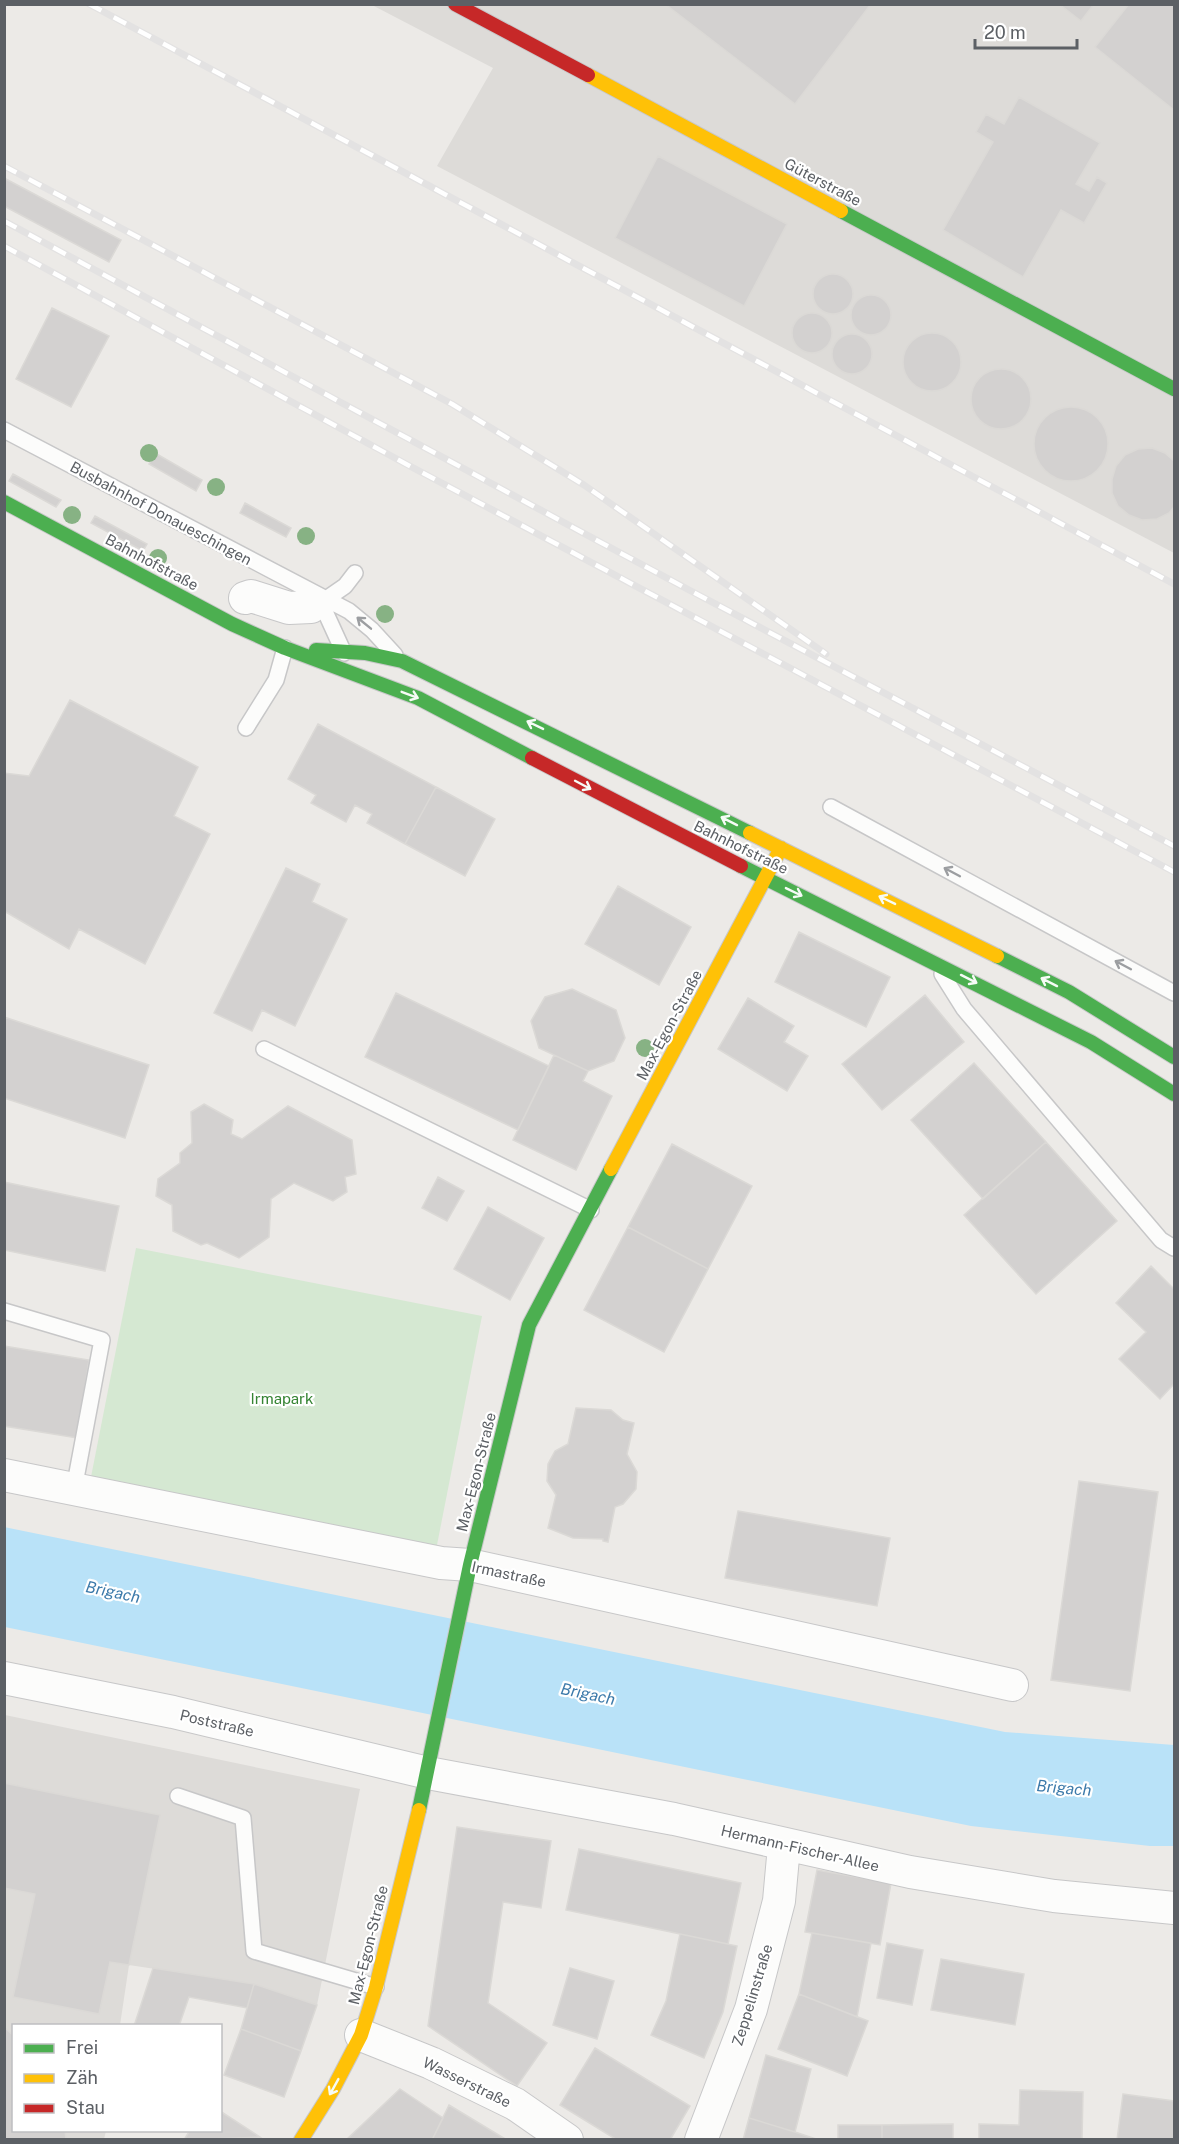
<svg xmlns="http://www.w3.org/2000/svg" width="1179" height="2144" font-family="'Public Sans',sans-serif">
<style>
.industrial{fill:#dddbd8}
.green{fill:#d5e8d2}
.water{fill:#b9e2f8}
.building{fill:#d3d1d0;stroke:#dbd9d6;stroke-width:1.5}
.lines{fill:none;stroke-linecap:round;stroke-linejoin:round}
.lane-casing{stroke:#c7c7c8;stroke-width:18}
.street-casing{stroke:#c7c7c8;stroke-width:34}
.fast-casing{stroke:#c8c8c9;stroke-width:16}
.slow-casing{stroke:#c8c8c9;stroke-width:16}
.jam-casing{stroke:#c8c8c9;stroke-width:16}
.lane{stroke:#fcfcfb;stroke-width:15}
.street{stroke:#fcfcfb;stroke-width:32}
.fast{stroke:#4caf50;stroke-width:14}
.slow{stroke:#ffc107;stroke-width:14}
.jam{stroke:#c62828;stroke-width:14}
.rail-casing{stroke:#e3e2e2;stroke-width:7}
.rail{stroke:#fff;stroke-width:4.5;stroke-dasharray:14;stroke-linecap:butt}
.tree{fill:#87b284}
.oneway{stroke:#9c9ea1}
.oneway2{stroke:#f6fbf6}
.labels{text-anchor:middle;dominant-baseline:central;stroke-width:4.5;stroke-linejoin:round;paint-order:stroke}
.street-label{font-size:15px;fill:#5c6065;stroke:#fff}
.park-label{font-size:15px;fill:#358433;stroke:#fff}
.water-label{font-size:16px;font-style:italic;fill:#3c7aaa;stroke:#fff}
</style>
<rect width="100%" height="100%" fill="#eceae7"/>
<path class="industrial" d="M372 5H1174V553L437 166 493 68Z
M5 1715 360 1789 317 2005 254 1984 129 1965 120 2025 14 2026V2130L106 2131 104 2139 5 2140Z"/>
<path class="green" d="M136 1248 482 1316 436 1550 90 1482Z"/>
<path class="water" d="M4 1527 1005 1732 1174 1745V1846H1150L971 1826 5 1627Z"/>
<path class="building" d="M665 4H871L795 104Z
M1059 4H1094L1081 21Z
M1129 4H1174V110L1095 47Z
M1019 97 1100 143 1076 184 1089 191 1097 177 1107 183 1084 223 1061 210 1023 277 943 230 993 142 976 132 986 114 1004 124Z
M658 156 787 224 744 306 615 238Z
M4 178 121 240 109 262 4 206Z
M813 294a20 20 0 1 1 40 0a20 20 0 1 1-40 0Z
M851 315a20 20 0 1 1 40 0a20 20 0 1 1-40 0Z
M52 308 109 336 71 407 16 379Z
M792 333a20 20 0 1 1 40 0a20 20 0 1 1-40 0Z
M903 362a29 29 0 1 1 58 0a29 29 0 1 1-58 0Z
M832 354a20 20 0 1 1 40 0a20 20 0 1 1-40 0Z
M971 399a30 30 0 1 1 60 0a30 30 0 1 1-60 0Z
M1034 444a37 37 0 1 1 74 0a37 37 0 1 1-74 0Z
M1152 448 1165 453 1174 461V507L1169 513 1157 519 1142 520 1129 515 1118 506 1112 493V479L1116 466 1125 455 1138 449Z
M155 453 202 480 196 491 149 464Z
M13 474 61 500 56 507 9 481Z
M245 503 291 528 286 537 240 513Z
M95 516 147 544 143 551 91 523Z
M70 700 198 767 174 816 210 834 145 964 79 929 69 949 4 911V773L29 776Z
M318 724 436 787 405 844 367 823 372 814 355 805 346 822 311 803 316 795 288 779Z
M436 787 495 819 465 876 405 844Z
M286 868 320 884 312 902 347 919 295 1026 262 1010 252 1031 214 1013Z
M618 886 691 927 659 985 585 944Z
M799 932 890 977 866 1027 775 982Z
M572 989 616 1010 625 1038 614 1061 588 1071 539 1048 531 1021 545 997Z
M396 993 549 1066 518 1130 365 1057Z
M925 995 964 1042 882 1110 842 1064Z
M748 998 794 1026 784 1042 808 1056 787 1091 718 1049Z
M4 1017 149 1065 125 1138 4 1098Z
M554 1055 588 1071 583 1081 612 1096 576 1170 513 1140Z
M974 1063 1046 1142 983 1199 911 1120Z
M204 1104 233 1120 231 1134 242 1139 288 1106 352 1140 356 1174 345 1177 347 1192 333 1201 294 1183 271 1199 269 1237 239 1258 207 1243 201 1245 173 1231 172 1205 156 1196 158 1179 180 1163V1153L192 1143 191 1112Z
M1046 1142 1117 1221 1036 1294 964 1215Z
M672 1144 752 1186 708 1269 628 1227Z
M438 1177 464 1191 447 1221 422 1208Z
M4 1182 119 1206 105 1271 4 1250Z
M488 1207 544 1238 510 1300 454 1269Z
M628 1227 708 1269 664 1352 584 1310Z
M1151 1266 1174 1289V1384L1160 1399 1119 1359 1146 1332 1116 1303Z
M4 1346 89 1360 77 1438 4 1426Z
M576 1408 611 1410 623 1420 634 1423 627 1454 637 1472 636 1489 623 1504 615 1507 608 1542 603 1541V1539L573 1538 548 1528 556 1495 547 1481 548 1464 555 1451 568 1444Z
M1079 1481 1158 1492 1130 1691 1051 1680Z
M738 1511 890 1538 877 1606 725 1578Z
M4 1783 160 1815 129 1965 110 1962 99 2014 13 1997 35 1894 4 1888Z
M457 1827 551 1841 541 1908 503 1902 488 2003 547 2043 517 2086 428 2026Z
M579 1849 741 1883 728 1944 566 1910Z
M817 1870 891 1883 880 1945 805 1932Z
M812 1933 871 1943 857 2017 799 1994Z
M680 1934 737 1946 723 2012 704 2058 651 2035 666 2001Z
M887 1943 923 1950 912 2005 877 1998Z
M941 1959 1024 1974 1015 2025 931 2010Z
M153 1968 254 1984 247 2008 189 1997 179 2026H134Z
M570 1968 614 1981 597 2039 553 2025Z
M254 1984 317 2005 301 2051 241 2029Z
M799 1994 868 2021 847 2076 778 2049Z
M4 2027 14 2036V2130H65L66 2140H4Z
M241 2029 301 2051 284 2097 224 2075Z
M595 2048 690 2106 670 2140H617L560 2105Z
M766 2055 811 2069 795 2132 749 2118Z
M400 2089 443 2118 432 2140H346Z
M1020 2090 1083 2092 1082 2140H979V2124L1019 2125Z
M1123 2094 1174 2101V2139L1117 2140Z
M449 2105 507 2140H432Z
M220 2111 260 2137 184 2140 190 2130H220Z
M749 2118 795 2132 819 2140H743Z
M953 2124V2140H882V2125Z
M838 2125H882V2140H838Z"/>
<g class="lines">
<g class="lane-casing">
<path id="lane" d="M4 430 349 611 372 630 395 655
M318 596 344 653
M319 604 345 586 355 573
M246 728 276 680 285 648
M831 807 1174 993
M942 974 964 1009 1161 1240 1174 1248
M264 1049 591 1210
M4 1311 102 1340 74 1489
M178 1796 243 1818 254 1951 376 1987"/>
</g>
<g class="street-casing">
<path id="street" d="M245 598 251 596 289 608 311 607
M4 1475 441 1563 470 1565 1012 1685
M4 1678 173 1712 428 1773 674 1819 910 1872 1054 1896 1174 1908
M361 2035 431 2063 515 2104 567 2140
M701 2140 751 2009 779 1901 784 1846"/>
</g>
<g class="fast-casing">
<path id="fast" d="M841 211 1174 389
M4 502 232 624 285 648 418 698 532 758
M316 650 365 653 402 661 750 833
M741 866 1091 1042 1174 1094
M997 956 1069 992 1174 1057
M419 1810 470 1565 529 1325 611 1169"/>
</g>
<g class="slow-casing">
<path id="slow" d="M588 75 841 211
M750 833 997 956
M611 1169 781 848
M301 2140 333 2089 361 2035 376 1987 419 1810"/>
</g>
<g class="jam-casing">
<path id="jam" d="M455 4 588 75
M532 758 741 866"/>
</g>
<use href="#lane" class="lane"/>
<use href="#street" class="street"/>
<use href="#fast" class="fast"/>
<use href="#slow" class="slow"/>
<use href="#jam" class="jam"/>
<g class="rail-casing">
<path id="rail" d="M89 4 1174 584
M4 166 452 404 584 485 826 654
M4 221 691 591 1174 846
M4 246 406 464 1174 872"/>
</g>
<use href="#rail" class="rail"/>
</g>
<g class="tree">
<circle cx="149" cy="453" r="9"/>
<circle cx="216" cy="487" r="9"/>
<circle cx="72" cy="515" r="9"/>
<circle cx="306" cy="536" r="9"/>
<circle cx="158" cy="558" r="9"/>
<circle cx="385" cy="614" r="9"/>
<circle cx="645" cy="1048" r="9"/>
</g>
<defs><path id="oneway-shaft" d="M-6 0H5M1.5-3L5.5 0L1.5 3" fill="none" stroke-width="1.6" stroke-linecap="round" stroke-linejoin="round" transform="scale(1.5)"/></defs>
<g class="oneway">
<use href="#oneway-shaft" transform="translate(364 623) rotate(-141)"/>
<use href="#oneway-shaft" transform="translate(952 872) rotate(-152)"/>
<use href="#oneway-shaft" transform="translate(1123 965) rotate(-152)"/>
</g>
<g class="oneway2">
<use href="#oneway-shaft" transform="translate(410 695) rotate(21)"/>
<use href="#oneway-shaft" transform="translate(535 725) rotate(-154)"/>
<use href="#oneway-shaft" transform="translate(583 785) rotate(28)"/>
<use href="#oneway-shaft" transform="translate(729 821) rotate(-153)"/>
<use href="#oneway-shaft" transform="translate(794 892) rotate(26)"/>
<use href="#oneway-shaft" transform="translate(887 900) rotate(-154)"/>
<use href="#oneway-shaft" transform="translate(969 979) rotate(27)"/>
<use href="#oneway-shaft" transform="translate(1049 982) rotate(-153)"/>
<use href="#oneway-shaft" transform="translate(334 2087) rotate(119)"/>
</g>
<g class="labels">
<g class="street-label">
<text transform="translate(823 182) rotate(28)">Güterstraße</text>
<text transform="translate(161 513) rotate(28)">Busbahnhof Donaueschingen</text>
<text transform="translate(152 562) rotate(28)">Bahnhofstraße</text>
<text transform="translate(741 847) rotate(26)">Bahnhofstraße</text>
<text transform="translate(669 1025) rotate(-62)">Max-Egon-Straße</text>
<text transform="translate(476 1472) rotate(-76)">Max-Egon-Straße</text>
<text transform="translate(509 1574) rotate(12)">Irmastraße</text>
<text transform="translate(217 1723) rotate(13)">Poststraße</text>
<text transform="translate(800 1848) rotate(13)">Hermann-Fischer-Allee</text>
<text transform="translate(368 1945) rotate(-76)">Max-Egon-Straße</text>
<text transform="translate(752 1995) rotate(-73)">Zeppelinstraße</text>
<text transform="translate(467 2082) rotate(26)">Wasserstraße</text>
</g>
<g class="park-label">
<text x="282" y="1398">Irmapark</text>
</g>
<g class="water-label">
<text transform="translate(113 1592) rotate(12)">Brigach</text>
<text transform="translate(588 1694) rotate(12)">Brigach</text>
<text transform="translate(1064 1788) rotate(5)">Brigach</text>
</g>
</g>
<rect width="1179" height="2144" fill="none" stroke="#5c6065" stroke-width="12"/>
<rect x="12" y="2024" width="210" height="108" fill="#ffffff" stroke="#bebfc1" stroke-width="1.5"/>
<rect x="24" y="2044" width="30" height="9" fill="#4caf50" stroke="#bebfc1" stroke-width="1.5"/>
<text x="66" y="2054" font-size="18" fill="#5c6065">Frei</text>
<rect x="24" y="2074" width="30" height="9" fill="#ffc107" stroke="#bebfc1" stroke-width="1.5"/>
<text x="66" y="2084" font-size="18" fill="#5c6065">Zäh</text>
<rect x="24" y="2104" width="30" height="9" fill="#c62828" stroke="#bebfc1" stroke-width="1.5"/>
<text x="66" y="2114" font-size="18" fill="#5c6065">Stau</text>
<path d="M975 39v9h102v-9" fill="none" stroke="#5c6065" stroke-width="3"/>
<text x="984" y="39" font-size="18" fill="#5c6065" stroke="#ffffff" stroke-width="4.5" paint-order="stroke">20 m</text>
</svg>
